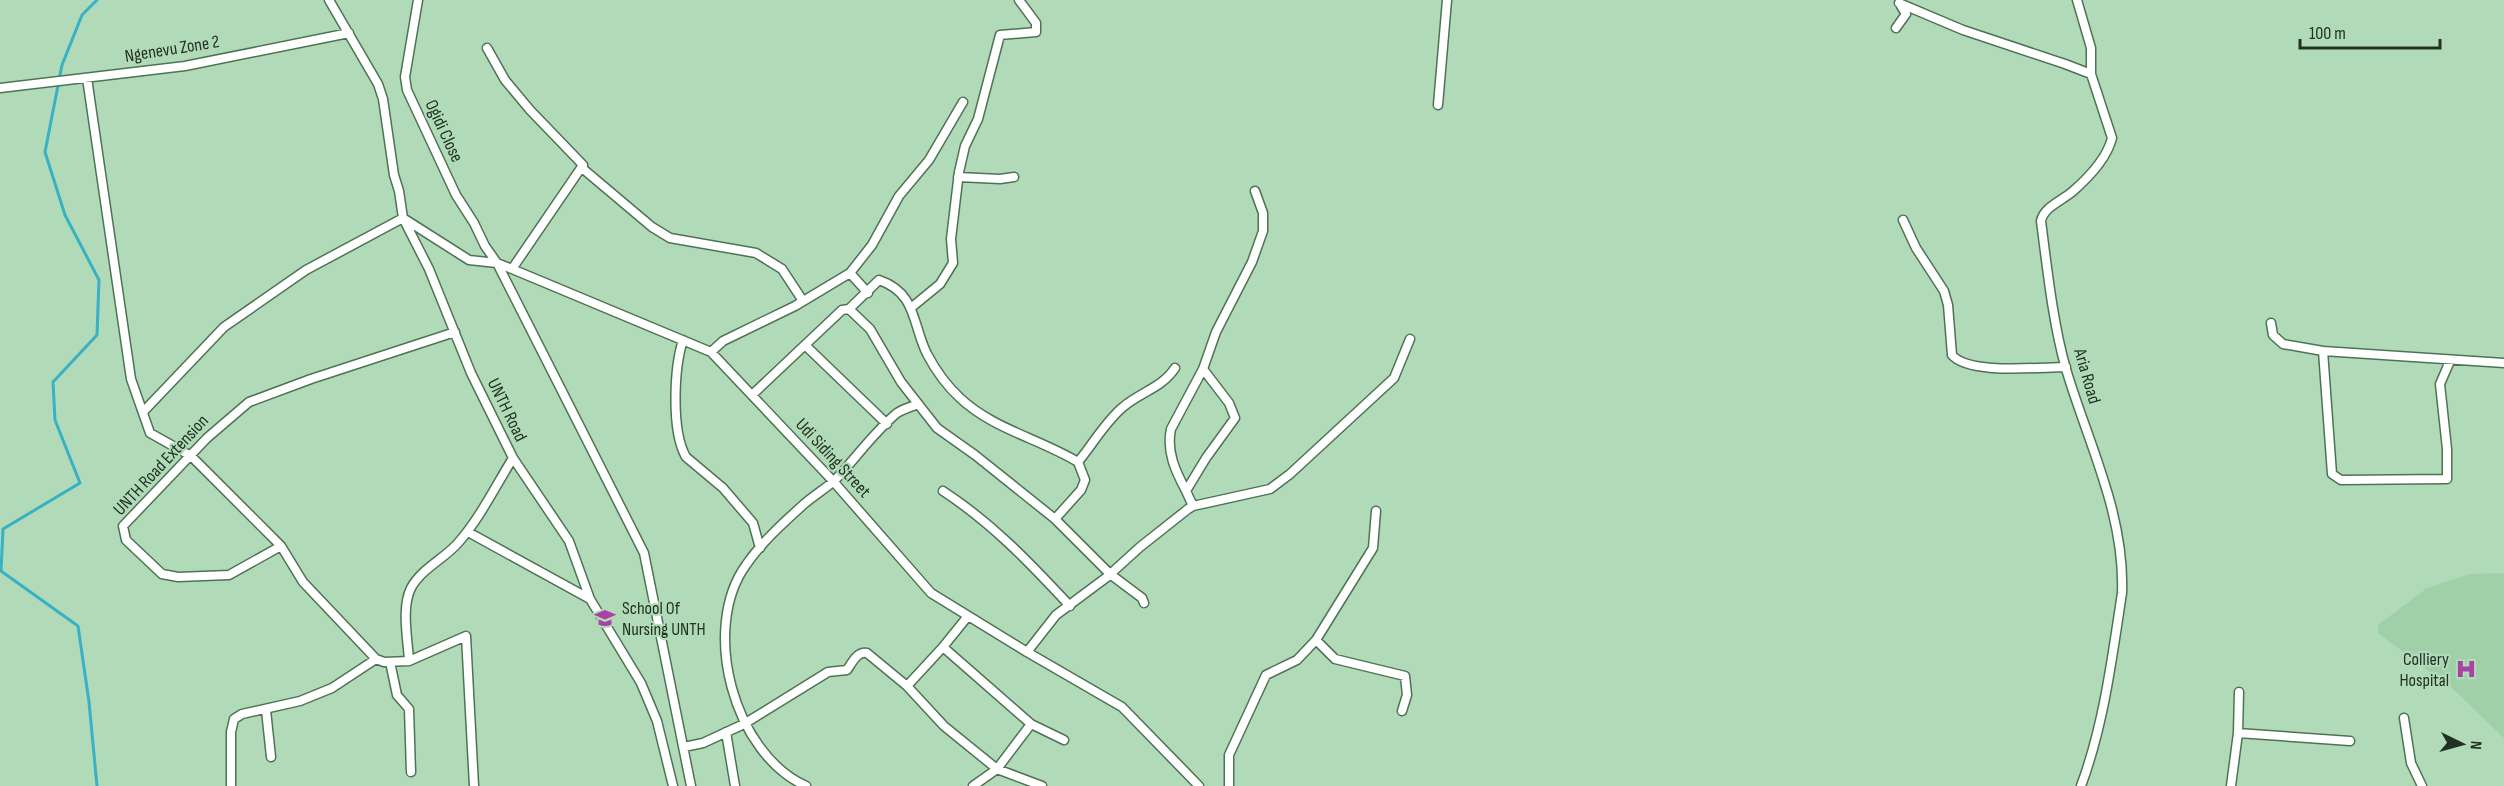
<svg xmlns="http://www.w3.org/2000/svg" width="2504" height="786" font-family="'Sofia Sans Condensed',sans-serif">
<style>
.built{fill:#a0d0a8}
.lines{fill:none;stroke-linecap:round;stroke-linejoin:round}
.stream{stroke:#37b1c3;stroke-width:3}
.street-casing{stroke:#4e7354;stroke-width:11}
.street{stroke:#fff;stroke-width:8}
.labels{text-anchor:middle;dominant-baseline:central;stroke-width:4.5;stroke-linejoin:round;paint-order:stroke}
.street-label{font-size:18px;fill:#213224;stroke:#b1dbb8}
.poi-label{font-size:18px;fill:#213224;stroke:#b1dbb8;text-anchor:start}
</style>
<rect width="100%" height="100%" fill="#b1dbb8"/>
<path class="built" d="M2504 573V738L2453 689 2378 633V625L2427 588 2470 574Z"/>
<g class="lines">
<path class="stream" d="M97 786 89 702 78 626 1 571 3 529 80 483 55 420 53 382 97 335 99 280 65 215 45 152 62 65 82 15 97 0"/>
<g class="street-casing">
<path id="street" d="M329 0 378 84 383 99 394 175 399 191 403 218 429 269 471 373 513 458 569 541 590 599 641 683 657 721 673 786
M418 0 405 77 407 90 456 195 474 223 485 246 497 263 644 553 691 786
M2077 0 2091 48V74L2112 138C2107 158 2087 179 2072 192 2061 201 2044 207 2041 221 2047 267 2053 324 2066 369 2088 443 2125 514 2122 593 2112 658 2104 724 2081 786
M1899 3 1963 30 2065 64 2091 74
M1896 28 1906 14 1901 6
M487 48 505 80 530 110 583 165 512 269
M87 78 131 379 150 433 191 456 281 546
M0 88 185 66 349 33
M1438 105 1447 0
M582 168 652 227 670 238 756 253 782 269 803 301
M958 177 1000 179 1014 177
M1903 220 1916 248 1944 291 1948 305 1952 355C1969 375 2039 367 2066 367
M850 273 868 293
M912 307 940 284 953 263 951 239 959 172 965 146 978 119 1000 35 1036 32V23L1019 0
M849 309 870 329 901 382 937 428 975 455 1055 519 1110 574 1142 598 1144 603
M2271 323 2273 335 2283 344 2323 351 2332 474 2341 480 2447 479V449L2440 384 2450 361
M455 332 311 379 249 402 207 438 123 526 126 540 162 574 178 577 229 575 281 546 303 582 376 659 384 662 409 661C408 640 401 608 411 588 421 569 444 559 458 543 480 518 495 487 513 458
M683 340C674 368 671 431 686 457L723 488 753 523 760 548
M806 346 887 424
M2323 351 2504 363
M711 352 723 341 795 306 850 273 872 245 899 196 929 160 963 102
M752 395 842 310 849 309 879 280C917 293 912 324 927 354 935 369 948 387 960 398 993 429 1040 439 1078 462
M143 412 224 327 306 270 403 218 469 260 497 263 512 269 711 352 833 481 931 593 1027 652 1122 707 1199 786
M943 491C992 523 1030 563 1070 606
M1186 491C1176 472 1166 452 1171 429L1203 369 1216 332 1252 262 1263 231V213L1255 191
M1193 506 1186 491 1206 458 1235 418 1229 403 1203 369
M1055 519 1081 490 1085 480 1078 462C1093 444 1105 422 1123 407 1140 392 1162 388 1175 368
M468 532 590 599
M1316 640 1335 659 1405 676 1407 695 1402 711
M943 647 1031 724 1064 740
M1027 652 1056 615 1107 577 1140 547 1188 509 1193 506 1270 489 1290 474 1394 378 1410 339
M409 661 466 636 474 786
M390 662 397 695 409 709 411 772
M907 686 943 647 968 616
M266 710 271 757
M2404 718 2411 763 2422 786
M726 732 735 786
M2238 733 2350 741
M684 747 703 743 744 724 828 672 847 670C852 663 857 651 867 653L907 686 944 726 997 769 1042 786
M231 786V732L234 719 242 714 300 701 332 688 376 659
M806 786C734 754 700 629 746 565 761 543 783 523 803 505 813 496 825 489 835 480 856 458 874 432 897 413 903 409 911 407 918 404
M973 786 997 769 1031 724
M1229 786V755L1266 675 1297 660 1316 640 1373 548 1376 511
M2231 786 2238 733 2239 692"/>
</g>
<use href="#street" class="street"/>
</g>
<defs>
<g id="university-bare" transform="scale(1.62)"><path d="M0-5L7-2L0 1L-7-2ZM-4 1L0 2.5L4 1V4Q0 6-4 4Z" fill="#aa42a6" stroke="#b1dbb8" stroke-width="2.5" paint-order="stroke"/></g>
<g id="hospital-bare" transform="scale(1.62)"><path d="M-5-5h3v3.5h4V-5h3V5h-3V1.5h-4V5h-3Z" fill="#aa42a6" stroke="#b1dbb8" stroke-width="2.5" paint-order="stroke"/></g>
</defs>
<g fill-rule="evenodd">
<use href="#university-bare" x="605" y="618"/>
<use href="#hospital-bare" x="2466" y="669"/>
</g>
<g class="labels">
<g class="street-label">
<text transform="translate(172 49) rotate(-9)">Ngenevu Zone 2</text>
<text transform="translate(444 131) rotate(65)">Ogidi Close</text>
<text transform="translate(2087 376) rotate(74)">Aria Road</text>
<text transform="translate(507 410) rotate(64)">UNTH Road</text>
<text transform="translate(833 458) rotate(47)">Udi Siding Street</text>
<text transform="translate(161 465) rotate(-47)">UNTH Road Extension</text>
</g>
<g class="poi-label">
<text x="622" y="608">School Of<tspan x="622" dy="21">Nursing UNTH</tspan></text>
<text x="2449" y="659" text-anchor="end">Colliery<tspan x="2449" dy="21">Hospital</tspan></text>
</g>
</g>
<g transform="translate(2462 744) rotate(95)" stroke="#b1dbb8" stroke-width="4.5" paint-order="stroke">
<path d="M0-4.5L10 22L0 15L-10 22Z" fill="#213224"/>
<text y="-9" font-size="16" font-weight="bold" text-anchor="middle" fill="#213224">N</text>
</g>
<path d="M2300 39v9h140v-9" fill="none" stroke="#213224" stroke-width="3"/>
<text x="2309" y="39" font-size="18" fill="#213224" stroke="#b1dbb8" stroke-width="4.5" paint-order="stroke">100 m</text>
</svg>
